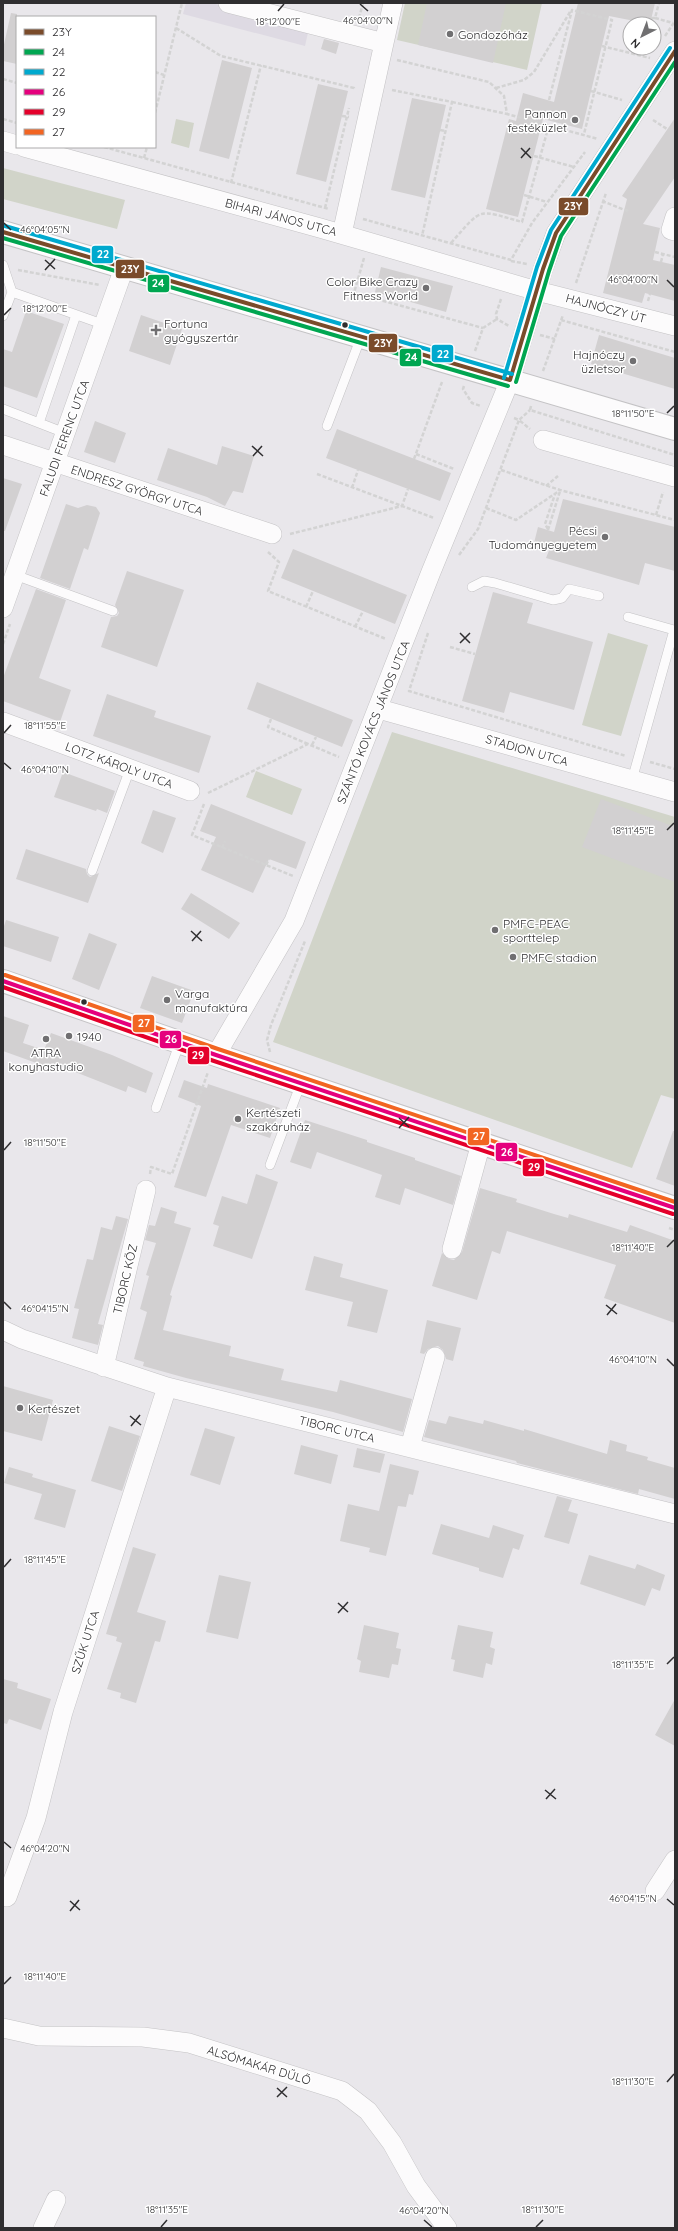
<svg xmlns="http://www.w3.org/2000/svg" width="678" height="2231" font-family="Quicksand,sans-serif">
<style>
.built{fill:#dedae3}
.green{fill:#d1d4c9}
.building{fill:#d2d0d1}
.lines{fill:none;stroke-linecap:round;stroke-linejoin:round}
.service-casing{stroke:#c4c3c5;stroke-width:10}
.minor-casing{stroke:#c4c3c5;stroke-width:20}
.tertiary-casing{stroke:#c4c3c5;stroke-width:24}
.primary-casing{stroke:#c4c3c5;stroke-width:24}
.path{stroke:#d3d3d3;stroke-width:2.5;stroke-dasharray:4 2;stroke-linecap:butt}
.service{stroke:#fcfbfc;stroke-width:9}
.minor{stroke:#fcfbfc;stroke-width:19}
.tertiary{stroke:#fcfbfc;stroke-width:22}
.primary{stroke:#fcfbfc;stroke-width:22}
.bus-1-casing{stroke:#fff;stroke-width:7}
.bus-2-casing{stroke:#fff;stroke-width:7}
.bus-3-casing{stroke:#fff;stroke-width:7}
.bus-4-casing{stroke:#fff;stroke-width:7}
.bus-5-casing{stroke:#fff;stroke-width:7}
.bus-6-casing{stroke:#fff;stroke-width:7}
.bus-1{stroke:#7a4b2a;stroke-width:4}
.bus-2{stroke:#00a651;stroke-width:4}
.bus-3{stroke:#00a9ce;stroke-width:4}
.bus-4{stroke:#e5007d;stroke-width:4}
.bus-5{stroke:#e4002b;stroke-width:4}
.bus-6{stroke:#f26522;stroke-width:4}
.ticks{fill:none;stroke:#2f2e30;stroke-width:1.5}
.poi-dot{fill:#706f71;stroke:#fff;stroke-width:1.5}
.bus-dot{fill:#2f2e30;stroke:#fff;stroke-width:1.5}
.labels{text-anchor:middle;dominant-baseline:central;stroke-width:3;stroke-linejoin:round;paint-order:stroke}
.poi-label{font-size:12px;fill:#2f2e30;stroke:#fff;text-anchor:start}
.street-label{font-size:12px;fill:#2f2e30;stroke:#fff}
.ticks-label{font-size:10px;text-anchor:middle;fill:#2f2e30;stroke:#fff;stroke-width:3;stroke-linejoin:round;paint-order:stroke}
.line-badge{stroke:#fff;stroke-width:1.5}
.badge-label{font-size:11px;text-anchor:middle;font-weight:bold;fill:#fff}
</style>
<rect width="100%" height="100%" fill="#e9e7eb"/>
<path class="built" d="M186 3H212L309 28 305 46 183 14Z"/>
<path class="green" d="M405 3H542L527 70 397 40Z
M176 119 194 123 189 148 171 143Z
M3 168 125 200 117 229 3 199Z
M608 633 648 645 621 736 582 725Z
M392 732 675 817V1099L661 1095 632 1168 273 1042Z
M256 771 302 789 292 815 246 797Z"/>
<path class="building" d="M427 3H506L493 63 418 45Z
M578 3H655L650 24 609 16 582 129 543 119 518 217 486 209 509 119 516 121 523 93 554 102Z
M11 13 17 14V64L3 61V49Z
M324 39 339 43 336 54 321 49Z
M222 60 252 68 229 159 199 151Z
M318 84 348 91 326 182 296 174Z
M412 98 446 105 425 198 391 190Z
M675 118V177L643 224 660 228 653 260 675 265V301L645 293 642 303 603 293 627 199 622 196Z
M381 267 453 286 446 312 375 292Z
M26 311 64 324 37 398 3 386V349L12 352Z
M141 315 182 329 170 365 129 351Z
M599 335 675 358V389L591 364Z
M95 421 126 433 115 463 84 452Z
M337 429 451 473 440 501 326 458Z
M222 446 254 456 243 493 233 491 225 506 207 497 157 480 168 448 217 465Z
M3 478 22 484 5 531H3Z
M563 499 675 527V571L645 563 639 585 546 558 550 548 534 543 538 527 554 532Z
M66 504 78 508 87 505 96 507 100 513 88 550 84 548 70 589 40 578Z
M293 549 407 595 395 624 281 578Z
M127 571 184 590 157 667 101 647 111 617 117 616 119 613 115 605Z
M36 589 66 600 39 678 71 690 60 722 3 701V678Z
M493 592 533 603 527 623 593 642 574 710 510 692 504 713 462 701Z
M257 682 353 720 342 747 247 709Z
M107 694 156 711 154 717 211 736 199 773 93 736Z
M63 772 115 791 107 813 97 809 96 811 54 797Z
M601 799 675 827V882L582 847Z
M211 804 306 842 296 869 269 859 253 893 201 870 216 837 200 831Z
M153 810 176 818 163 853 141 843Z
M26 849 86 869 87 874 90 877 99 873 88 903 16 879Z
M191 893 240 923 229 939 181 909Z
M6 920 59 937 51 962 3 946V929Z
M89 933 117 944 99 990 72 979Z
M152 976 194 991 182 1023 140 1008Z
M3 1016 29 1025 23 1043 44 1050 51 1033 112 1055 153 1073 146 1093 128 1086 126 1092 55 1064 53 1069 3 1051Z
M184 1080 207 1088 208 1084 280 1108 270 1138 231 1125 206 1197 174 1187 201 1106 178 1097Z
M305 1120 367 1140V1142L415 1158V1160L461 1176 453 1205 405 1188 400 1205 375 1197 382 1175 317 1152 311 1169 290 1162Z
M673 1131H675V1186L656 1179Z
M256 1174 278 1182 252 1259 213 1246 219 1226 213 1224 222 1196 247 1204Z
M480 1188 517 1199 516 1202 554 1214 568 1218 569 1214 627 1232 630 1225 675 1241V1323L604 1298 616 1265 507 1231 500 1254 492 1251 477 1300 432 1286 442 1253 449 1259 454 1260 462 1252Z
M161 1207 177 1212 174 1223 191 1228 170 1295 172 1296 163 1330 231 1346 229 1356 284 1369 281 1380 337 1392 340 1380 412 1399 403 1432 333 1412 186 1378 143 1366 144 1362 134 1359 147 1312 140 1309 149 1276 146 1275 156 1243 145 1240 149 1225 155 1226Z
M116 1216 128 1219 98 1324 103 1325 98 1345 72 1338 79 1309 74 1308 87 1259 93 1260 101 1227 112 1230Z
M314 1256 343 1264 340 1277 388 1290 377 1333 347 1326 353 1302 305 1290Z
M427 1320 461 1328 453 1361 446 1359 443 1350 438 1346 428 1349 424 1354 420 1353Z
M3 1386 53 1400 42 1441 3 1431Z
M449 1416 483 1424 484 1420 524 1431V1429L607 1454 610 1440 627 1445 626 1451 648 1457 647 1460 675 1468V1499L639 1489 638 1494 517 1463 516 1461 424 1437 429 1420 446 1424Z
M109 1426 140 1436 122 1491 91 1481Z
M205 1428 235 1437 220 1485 190 1475Z
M301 1445 338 1455 331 1484 294 1474Z
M357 1448 385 1454 380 1473 353 1467Z
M390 1464 419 1471 413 1495 409 1494 406 1507 398 1506 386 1556 369 1552 370 1548 340 1541 348 1504 379 1511Z
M9 1467 33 1474 32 1477 76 1490 65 1528 34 1519 42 1494 4 1483Z
M557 1496 572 1500 568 1511 578 1514 569 1544 544 1537Z
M441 1524 489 1538 493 1525 524 1535 519 1550 513 1548 503 1578 479 1571V1568L432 1554Z
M133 1547 156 1554 137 1612 166 1621 160 1642 155 1641 136 1703 120 1698 121 1693 107 1689 122 1643 116 1641 117 1637 106 1634Z
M589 1555 635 1569 637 1564 665 1575 660 1591 652 1588 645 1606 580 1584Z
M219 1575 251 1582 238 1639 206 1632Z
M364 1625 399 1633 396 1648 401 1649 398 1665 392 1664 389 1678 359 1672 361 1661 357 1659Z
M458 1625 493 1632 490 1647 495 1649 492 1665 486 1663 483 1678 453 1671 455 1660 451 1659Z
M3 1679 18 1683 17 1688 51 1699 41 1730 9 1719 7 1724 3 1723Z
M675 1699V1746L655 1735Z"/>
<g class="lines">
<g class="service-casing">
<path id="service" d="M3 265 12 292 3 316
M12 292 105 325
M3 409 65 433
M39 423 76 315
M327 426 361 337
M15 575 113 611
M472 587 484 581 495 583 553 600 562 598 569 589 599 596
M628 617 674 630 632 780
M92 871 130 769
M156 1108 180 1042
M270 1165 301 1083"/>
</g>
<g class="minor-casing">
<path id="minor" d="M228 3 384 43 393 3
M3 141 17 145
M24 147 320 228 537 291 675 326
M675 217 671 230 675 231
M342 234 384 43
M543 440 675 477
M3 445 272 534
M3 608C43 494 84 381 124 268
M379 709 675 792
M3 722 190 791
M216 1055 294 921 431 572 510 380 543 269 556 233 675 51
M452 1249 481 1143
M3 1330 22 1339 167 1387 675 1514
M104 1367 146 1190
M410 1447 435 1357
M655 1891 675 1860
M7 1897 36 1818 63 1712 167 1387
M3 2028 39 2036 143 2037 189 2043 342 2091 368 2111 392 2143 416 2186 447 2228
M43 2228 56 2200"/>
</g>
<g class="tertiary-casing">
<path id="tertiary" d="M3 981 216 1055 675 1208"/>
</g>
<g class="primary-casing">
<path id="primary" d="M3 232 675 429"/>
</g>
<path class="path" d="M359 18 363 3
M651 18H655L659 3
M655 18 673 23
M176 28 221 56 354 88V90
M665 36 675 21
M602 46 650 58
M397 60 489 82 504 96 507 114 598 139
M155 72 164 75
M3 79 17 83
M496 88 524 80 534 72 570 12
M392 90 452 102 422 236
M591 91 622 100
M549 100 572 10 612 20 584 134
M452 102 507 114
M155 113 182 3
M342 116 349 117
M3 119 17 123
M653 120 667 129
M440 130 446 131
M104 147 329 209
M534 156 574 167
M144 158 147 147
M231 183 261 65
M524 195 547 202
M602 201 630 212
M325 208 349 108
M363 219 511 260 532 223 585 152
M451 243C483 207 476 209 522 222L549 125
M655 252 675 257
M364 258 354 293 483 328
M511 261 527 264
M661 262 663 254
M18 270 100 285
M576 283 606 193
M501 299 496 314 497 319 509 326
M648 301 650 294
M561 320 675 352
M540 335 555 339
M475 351 483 328 497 319
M543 371 563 315
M464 386 463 389 472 403 481 406
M531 406 530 410 675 455
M514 418 519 420 530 410
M416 454 454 469
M414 459 442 382
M501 470 560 490 675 520
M317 474 434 518
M546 486 558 476
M352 488 358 470
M486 508 516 520 559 491
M656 515 663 492
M548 529 545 524 555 494
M548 530 560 491
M290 534 402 506 408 489
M268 552 279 562 268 591 386 639
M459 555 478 529 519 420 530 429
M306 607 313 591
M355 627 363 611
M428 633 409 691 626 756
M3 644 10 624
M450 647 475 654
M271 719 268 727 308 744
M312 745 316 737
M650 762 675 769
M208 793 308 744 339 757
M204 804 192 835 293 876
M222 848 225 841
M266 865 269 859
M270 1052 267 1040 271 1025 305 941
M150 1174 151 1167 172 1174 208 1072
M669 1228 675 1230"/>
<use href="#service" class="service"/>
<use href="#minor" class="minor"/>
<use href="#tertiary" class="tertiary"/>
<use href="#primary" class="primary"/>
<g class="bus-1-casing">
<path id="bus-1" d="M3 232 510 380
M510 380 543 269 556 233 675 51"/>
</g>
<g class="bus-2-casing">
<path id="bus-2" d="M3 238 508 386
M516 382 549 271 561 236 675 62"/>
</g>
<g class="bus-3-casing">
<path id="bus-3" d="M5 226 512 374
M504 378 537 267 551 230 670 48"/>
</g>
<g class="bus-4-casing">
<path id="bus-4" d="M3 981 216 1055 675 1208"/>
</g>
<g class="bus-5-casing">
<path id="bus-5" d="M3 987 214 1061 673 1214"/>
</g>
<g class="bus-6-casing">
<path id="bus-6" d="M5 975 218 1049 675 1202"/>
</g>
<use href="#bus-1" class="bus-1"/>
<use href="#bus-2" class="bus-2"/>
<use href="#bus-3" class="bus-3"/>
<use href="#bus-4" class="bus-4"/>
<use href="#bus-5" class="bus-5"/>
<use href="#bus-6" class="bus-6"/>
</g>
<path class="ticks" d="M360 4 368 11M278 11 284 4M521 148 531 158M521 158 530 148M4 223 11 230M45 260 55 269M45 270 55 259M667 280 674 287M4 315 11 308M667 413 674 406M252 446 263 456M253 456 262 446M460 633 470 643M460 643 470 633M4 733 11 725M4 763 11 769M667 830 674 823M191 931 202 941M192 941 201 931M399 1118 409 1127M399 1128 409 1117M4 1150 11 1142M667 1247 674 1240M4 1302 11 1309M606 1305 617 1314M607 1315 616 1304M667 1359 674 1366M130 1416 141 1425M131 1426 140 1415M4 1567 11 1559M338 1603 348 1612M338 1613 348 1602M667 1664 674 1657M545 1790 556 1799M546 1799 555 1789M4 1842 11 1848M667 1899 674 1905M70 1901 80 1910M70 1911 79 1900M4 1984 11 1977M667 2082 674 2074M277 2088 287 2097M277 2097 287 2087M424 2220 432 2227M161 2227 167 2220M536 2227 543 2220"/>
<g class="poi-dot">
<circle cx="450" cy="34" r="4"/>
<circle cx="575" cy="120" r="4"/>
<circle cx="426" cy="288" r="4"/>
<path d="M154 324h4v4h4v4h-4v4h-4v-4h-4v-4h4z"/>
<circle cx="633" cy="361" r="4"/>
<circle cx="605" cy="537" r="4"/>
<circle cx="495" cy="930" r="4"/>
<circle cx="513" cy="957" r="4"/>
<circle cx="167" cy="1000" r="4"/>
<circle cx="69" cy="1036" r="4"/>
<circle cx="46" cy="1039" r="4"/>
<circle cx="238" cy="1119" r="4"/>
<circle cx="20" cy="1408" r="4"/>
</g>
<g class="bus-dot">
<circle cx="345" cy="325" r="3.5"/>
<circle cx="84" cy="1002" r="3.5"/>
</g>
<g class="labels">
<g class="poi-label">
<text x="458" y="34">Gondozóház</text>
<text x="567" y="113" text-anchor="end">Pannon<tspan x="567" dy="14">festéküzlet</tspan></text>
<text x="418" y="281" text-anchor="end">Color Bike Crazy<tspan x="418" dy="14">Fitness World</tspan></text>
<text x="164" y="323">Fortuna<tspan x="164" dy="14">gyógyszertár</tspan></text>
<text x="625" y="354" text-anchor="end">Hajnóczy<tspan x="625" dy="14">üzletsor</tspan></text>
<text x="597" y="530" text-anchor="end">Pécsi<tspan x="597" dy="14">Tudományegyetem</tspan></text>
<text x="503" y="923">PMFC-PEAC<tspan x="503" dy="14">sporttelep</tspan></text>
<text x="521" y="957">PMFC stadion</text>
<text x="175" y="993">Varga<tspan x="175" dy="14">manufaktúra</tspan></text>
<text x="77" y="1036">1940</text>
<text x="46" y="1052" text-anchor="middle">ATRA<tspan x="46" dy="14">konyhastudio</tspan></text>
<text x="246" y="1112">Kertészeti<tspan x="246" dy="14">szakáruház</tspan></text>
<text x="28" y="1408">Kertészet</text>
</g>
<g class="street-label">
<text transform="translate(281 217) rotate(15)">BIHARI JÁNOS UTCA</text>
<text transform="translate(606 308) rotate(15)">HAJNÓCZY ÚT</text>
<text transform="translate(64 438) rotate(-70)">FALUDI FERENC UTCA</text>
<text transform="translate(137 490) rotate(18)">ENDRESZ GYÖRGY UTCA</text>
<text transform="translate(373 722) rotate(-68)">SZÁNTÓ KOVÁCS JÁNOS UTCA</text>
<text transform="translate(527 750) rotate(16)">STADION UTCA</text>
<text transform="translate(119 765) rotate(20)">LOTZ KÁROLY UTCA</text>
<text transform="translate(125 1279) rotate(-77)">TIBORC KÖZ</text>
<text transform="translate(337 1429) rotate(14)">TIBORC UTCA</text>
<text transform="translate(85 1642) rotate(-72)">SZŰK UTCA</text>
<text transform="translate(259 2065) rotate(17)">ALSÓMAKÁR DŰLŐ</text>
</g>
</g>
<g class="ticks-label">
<text x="368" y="24">46°04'00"N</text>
<text x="278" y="25">18°12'00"E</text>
<text x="45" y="233">46°04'05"N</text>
<text x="633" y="283">46°04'00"N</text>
<text x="45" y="312">18°12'00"E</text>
<text x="633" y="417">18°11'50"E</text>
<text x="45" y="729">18°11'55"E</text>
<text x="45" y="773">46°04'10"N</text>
<text x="633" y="834">18°11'45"E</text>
<text x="45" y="1146">18°11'50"E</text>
<text x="633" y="1251">18°11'40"E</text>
<text x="45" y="1312">46°04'15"N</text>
<text x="633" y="1363">46°04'10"N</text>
<text x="45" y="1563">18°11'45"E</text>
<text x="633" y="1668">18°11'35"E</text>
<text x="45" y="1852">46°04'20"N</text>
<text x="633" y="1902">46°04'15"N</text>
<text x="45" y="1980">18°11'40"E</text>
<text x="633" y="2085">18°11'30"E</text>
<text x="167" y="2213">18°11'35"E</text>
<text x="543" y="2213">18°11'30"E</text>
<text x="424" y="2214">46°04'20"N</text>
</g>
<g class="line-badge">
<rect x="558" y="197" width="31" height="19" rx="4" fill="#7a4b2a"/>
<rect x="91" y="245" width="23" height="19" rx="4" fill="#00a9ce"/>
<rect x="115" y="259" width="30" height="20" rx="4" fill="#7a4b2a"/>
<rect x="147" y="274" width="23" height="19" rx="4" fill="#00a651"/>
<rect x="368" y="333" width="30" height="20" rx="4" fill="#7a4b2a"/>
<rect x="431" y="344" width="23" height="19" rx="4" fill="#00a9ce"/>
<rect x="399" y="348" width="23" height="19" rx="4" fill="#00a651"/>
<rect x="132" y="1014" width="23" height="19" rx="4" fill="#f26522"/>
<rect x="159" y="1030" width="23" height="19" rx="4" fill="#e5007d"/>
<rect x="187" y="1046" width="23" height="19" rx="4" fill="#e4002b"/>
<rect x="467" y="1127" width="23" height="19" rx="4" fill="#f26522"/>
<rect x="495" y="1142" width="23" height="20" rx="4" fill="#e5007d"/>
<rect x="522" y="1158" width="23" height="19" rx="4" fill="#e4002b"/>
</g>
<g class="badge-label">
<text x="573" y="210">23Y</text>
<text x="103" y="258">22</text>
<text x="130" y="273">23Y</text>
<text x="158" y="287">24</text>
<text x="383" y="347">23Y</text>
<text x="443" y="358">22</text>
<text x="411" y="361">24</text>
<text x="144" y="1027">27</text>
<text x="171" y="1043">26</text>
<text x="198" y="1059">29</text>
<text x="479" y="1140">27</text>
<text x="507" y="1156">26</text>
<text x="534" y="1171">29</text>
</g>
<rect width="678" height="2231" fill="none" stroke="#2f2e30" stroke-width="8"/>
<rect x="16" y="16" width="140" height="132" fill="#ffffff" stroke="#acabac"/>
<rect x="24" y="29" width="20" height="6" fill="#7a4b2a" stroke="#acabac"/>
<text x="52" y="36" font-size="12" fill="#2f2e30">23Y</text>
<rect x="24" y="49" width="20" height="6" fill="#00a651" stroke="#acabac"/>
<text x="52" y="56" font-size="12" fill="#2f2e30">24</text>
<rect x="24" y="69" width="20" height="6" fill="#00a9ce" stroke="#acabac"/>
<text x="52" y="76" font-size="12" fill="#2f2e30">22</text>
<rect x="24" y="89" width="20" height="6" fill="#e5007d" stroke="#acabac"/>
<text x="52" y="96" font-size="12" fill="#2f2e30">26</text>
<rect x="24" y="109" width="20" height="6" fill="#e4002b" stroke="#acabac"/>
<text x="52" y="116" font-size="12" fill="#2f2e30">29</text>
<rect x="24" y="129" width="20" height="6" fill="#f26522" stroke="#acabac"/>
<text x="52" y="136" font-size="12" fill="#2f2e30">27</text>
<g transform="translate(642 36) rotate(222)"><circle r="19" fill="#ffffff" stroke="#acabac"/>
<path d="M0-3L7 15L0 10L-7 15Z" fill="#706f71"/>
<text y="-6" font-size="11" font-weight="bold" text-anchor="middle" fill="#2f2e30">N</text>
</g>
</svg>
